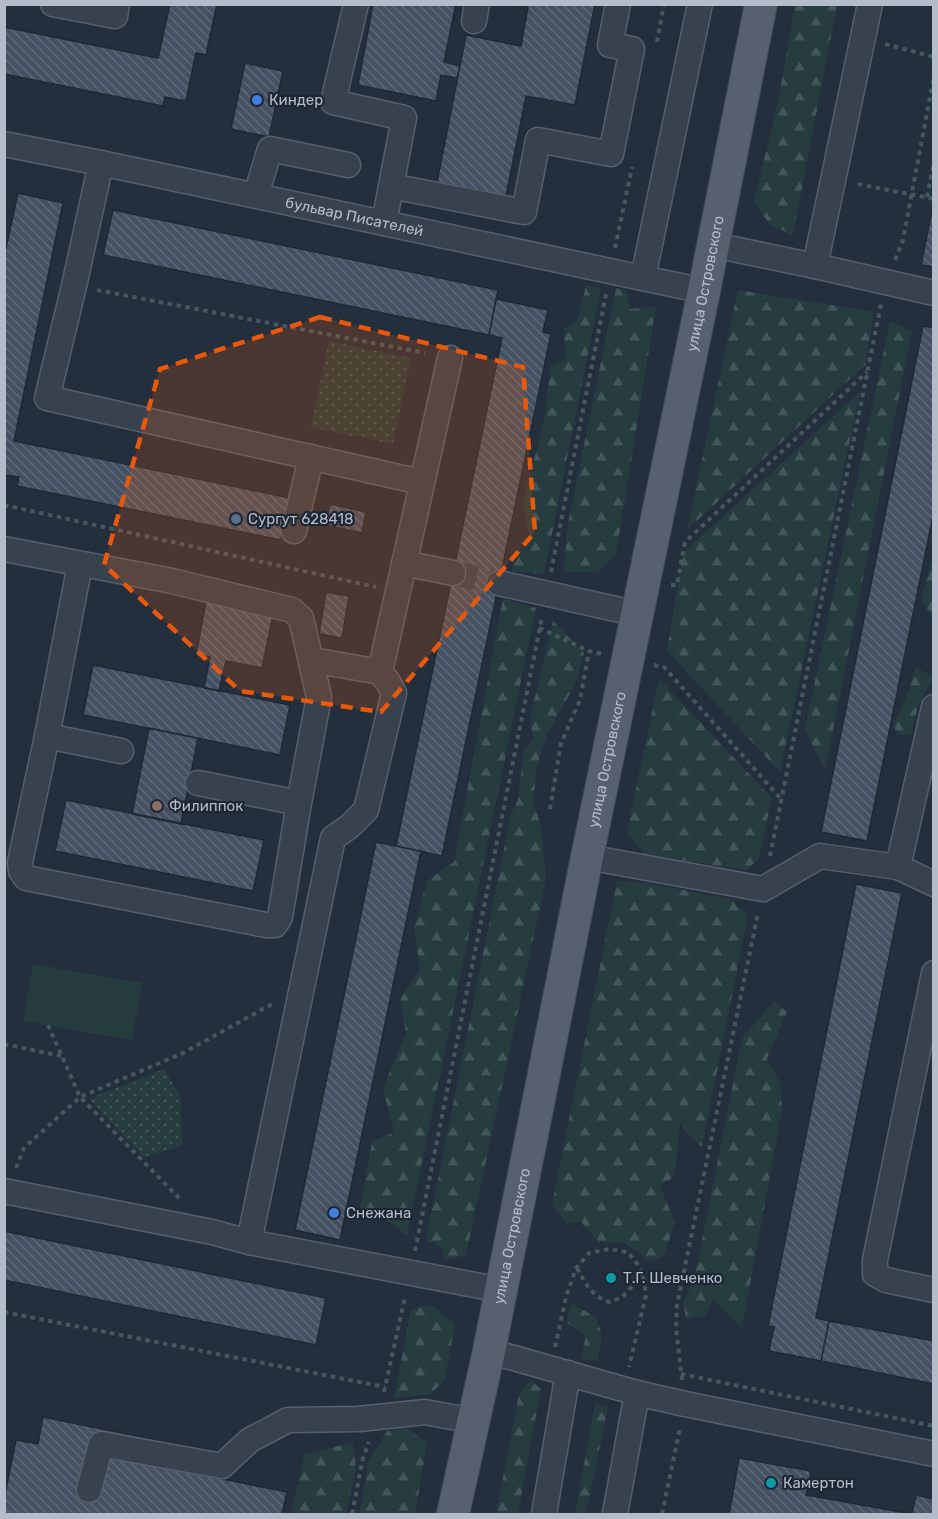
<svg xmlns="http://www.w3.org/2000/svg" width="938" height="1519" font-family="Rubik,sans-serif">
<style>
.grass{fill:url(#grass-dots)}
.forest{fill:url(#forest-firs)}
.pitch{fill:#263c3f}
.building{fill:url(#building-back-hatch);stroke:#1f2835;stroke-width:1.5}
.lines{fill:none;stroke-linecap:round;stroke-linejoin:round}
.minor-tunnel{stroke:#3a4453;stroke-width:24;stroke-dasharray:24 12;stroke-linecap:butt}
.minor-casing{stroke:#565f6c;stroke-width:27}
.major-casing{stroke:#414a57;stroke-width:34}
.path{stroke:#44595c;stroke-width:4;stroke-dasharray:4.5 4.5;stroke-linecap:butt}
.minor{stroke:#38414e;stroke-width:24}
.major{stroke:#56606e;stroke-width:32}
.marked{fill:#e8590c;fill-opacity:0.2;stroke:#e8590c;stroke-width:4.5;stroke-dasharray:12 8;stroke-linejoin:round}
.shop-dot{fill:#3f7fe0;stroke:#1d2633;stroke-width:2}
.service-dot{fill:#5c6f8a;stroke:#1d2633;stroke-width:2}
.education-dot{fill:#8d6e63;stroke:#1d2633;stroke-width:2}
.culture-dot{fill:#0f9aa8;stroke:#1d2633;stroke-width:2}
.labels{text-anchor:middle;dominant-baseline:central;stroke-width:4.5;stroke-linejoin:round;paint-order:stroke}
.poi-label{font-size:15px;fill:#b4bcc9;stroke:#1d2633;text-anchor:start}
.street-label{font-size:15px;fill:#b4bcc9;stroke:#1d2633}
</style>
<defs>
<pattern id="grass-dots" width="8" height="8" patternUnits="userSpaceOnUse" patternTransform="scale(1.5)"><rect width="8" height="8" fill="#263c3f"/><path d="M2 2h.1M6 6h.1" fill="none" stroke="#435659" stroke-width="1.8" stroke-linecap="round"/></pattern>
<pattern id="forest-firs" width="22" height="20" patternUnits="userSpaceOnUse" patternTransform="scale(1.5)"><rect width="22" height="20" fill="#263c3f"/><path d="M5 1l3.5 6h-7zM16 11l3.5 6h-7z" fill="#435659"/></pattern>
<pattern id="building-back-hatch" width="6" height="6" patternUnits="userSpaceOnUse" patternTransform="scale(1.5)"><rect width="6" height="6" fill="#455162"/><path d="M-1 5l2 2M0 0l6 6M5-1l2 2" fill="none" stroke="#5d6877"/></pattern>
</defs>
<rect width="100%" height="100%" fill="#242f3e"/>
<path class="grass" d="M329 341 411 358 393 444 311 427Z
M164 1069 181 1097 182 1146 144 1157 89 1099Z"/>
<path class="forest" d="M795 5H837L793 235 770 225 754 202 779 97Z
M586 285 601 288 544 574 511 572 515 553 530 541 523 501 544 421 551 365 565 361 564 328 577 322Z
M616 288 626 291 631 309 656 306 616 555 597 573 564 571 567 528Z
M738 290 874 312 865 365 687 530Z
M890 321 912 331 825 771 805 729Z
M860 392 780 772 667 651 683 553Z
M931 563 934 564 933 619 921 599Z
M503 598 536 608 407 1235 387 1220 359 1213 372 1142 394 1132 383 1088 406 1033 400 1000 420 969 414 928 427 881 454 862Z
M553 621 584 653 575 685 549 730 537 765 533 800 541 827 546 879 466 1255 444 1261 442 1248 426 1240 511 814 518 800 524 750 533 740 530 718Z
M915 667 933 677 918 706 911 735H899L893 726 910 688Z
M659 679 772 798 759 858 747 870 645 855 627 832Z
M617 881 647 883 730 899 748 915 702 1147 691 1137 680 1123 675 1176 660 1186 675 1223 664 1255 650 1261 625 1243 599 1242 580 1221 567 1224 552 1204Z
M774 1001 787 1012 767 1059 780 1083 782 1110 742 1329 713 1299 706 1316 686 1319 683 1302 694 1280 742 1039Z
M571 1303 597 1318 602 1338 597 1361 581 1359 586 1335 567 1323Z
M430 1304 455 1324 445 1379 431 1394 394 1398 411 1310Z
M530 1381 541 1388 518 1514H496L519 1394Z
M595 1404 608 1407 586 1514H575Z
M406 1428 427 1442 415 1514H359L369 1460 387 1431Z
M353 1442 356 1469 346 1514H291L304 1455Z"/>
<path class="pitch" d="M33 964 142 983 132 1040 23 1021Z"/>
<path class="building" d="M170 4H217L206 55 196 53 186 101 165 97 163 106 4 74V27L158 58Z
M373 4H456L444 62 460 66 457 78 441 75 436 101 358 85Z
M519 4H595L575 105 526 96 506 196 437 182 466 35 521 46 528 7 519 6Z
M245 63 283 71 269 137 231 129Z
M18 193 63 203 14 441 290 498 281 540 17 486 19 477 4 475V257Z
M934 201V267L921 265Z
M113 210 498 290 489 335 103 255Z
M496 299 548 310 543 332 551 334 442 856 396 846 502 338 489 335Z
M923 326 934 328V511L867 841 821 832Z
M330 504 366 512 362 533 325 525Z
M326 592 349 596 342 638 319 634Z
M206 602 273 615 262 668 226 661 219 691 204 688 210 657 196 654Z
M93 665 290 705 280 755 83 715Z
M149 728 198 738 181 824 132 814Z
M66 800 264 840 253 891 55 851Z
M376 842 421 851 340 1240 295 1230Z
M856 884 902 893 816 1318 829 1321 821 1361 769 1351 774 1327 768 1326Z
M4 1231 326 1298 316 1345 4 1280Z
M829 1321 934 1341V1384L821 1361Z
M43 1417 157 1440 152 1465 287 1492 282 1514H4V1499L16 1440 38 1444Z
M739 1458 811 1471 806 1495 912 1514H729Z
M916 1495 934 1499V1514H912Z"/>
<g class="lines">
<path class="minor-tunnel" d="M453 573 499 583"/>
<g class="minor-casing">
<g id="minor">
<path d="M53 4 115 16 117 4"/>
<path d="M356 4 333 102 404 118 384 223"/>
<path d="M474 21 477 4"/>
<path id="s1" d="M4 144 101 163 704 291"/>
<path d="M101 163 74 286 47 398 421 482"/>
<path d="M391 186 524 212 538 140 611 154 632 49 610 45 618 4"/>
<path d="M256 195 270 149 348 165"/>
<path d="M714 245 815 266 934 293"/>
<path d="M815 266 870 4"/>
<path d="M643 278 700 4"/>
<path d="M294 531 311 457"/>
<path d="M4 549 172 581 292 610 301 618 319 697 299 803 280 917 275 925H266L26 878 21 871 20 862 47 736 80 564"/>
<path d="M404 563 453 573"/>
<path d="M499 583 638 614"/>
<path d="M312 660 380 672"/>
<path d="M47 736 121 751"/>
<path d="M198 783 299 803"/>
<path d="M587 857 763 889 820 856 898 867 934 884"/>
<path d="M898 867 934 707"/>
<path d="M934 973 875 1260V1274L886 1280 934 1290"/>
<path d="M4 1191 212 1232 249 1242 501 1290"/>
<path d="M249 1242 333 838 350 826 366 810 394 693 388 682 380 672 450 358"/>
<path d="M489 1351 637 1393 685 1404 934 1454"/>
<path d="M89 1490 101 1444 222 1466 250 1440 288 1420 359 1419 425 1412 473 1421"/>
<path d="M544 1514 568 1373"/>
<path d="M615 1514 637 1393"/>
</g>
</g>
<g class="major-casing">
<g id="major">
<path id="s2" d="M453 1514 489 1351 587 857 704 291 761 4"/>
</g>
</g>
<path class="path" d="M657 42 664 4
M885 44 934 57
M858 184 934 199
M927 197 934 163
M615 248 632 167
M895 260 903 240 934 76
M97 290 425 353
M4 505 376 587
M551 572 606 294
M671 585H677L685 542 867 372
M539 628 589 651 602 654
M654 665 664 667 781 799
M550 809 561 743 580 700 589 651
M770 856 881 304
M48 1025 80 1097 182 1201
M4 1044 61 1056
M16 1168 24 1148 80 1097 183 1053 274 1003
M415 1251 542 617
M577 1268C586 1285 591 1295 609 1302L621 1298 643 1275
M4 1312 385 1387
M555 1347 566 1297 576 1268 589 1253 609 1249 627 1252 635 1260 643 1275 646 1295 629 1367
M681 1374 934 1426
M682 1380 676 1328 677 1305 758 913
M384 1392 405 1297
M352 1514 363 1458 369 1442
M662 1514 680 1428"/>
<use href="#minor" class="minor"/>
<use href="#major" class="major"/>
</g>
<path class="marked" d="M320 317 523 367 535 532 381 712 240 691 104 565 160 369Z"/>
<g class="shop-dot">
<circle cx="257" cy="100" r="6"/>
<circle cx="334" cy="1213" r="6"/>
</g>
<circle class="service-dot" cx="236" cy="519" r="6"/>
<circle class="education-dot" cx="157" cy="806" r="6"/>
<g class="culture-dot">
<circle cx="611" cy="1278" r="6"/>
<circle cx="771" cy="1483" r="6"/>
</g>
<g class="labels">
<g class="poi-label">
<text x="269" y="100">Киндер</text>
<text x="248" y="519">Сургут 628418</text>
<text x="169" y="806">Филиппок</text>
<text x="346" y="1213">Снежана</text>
<text x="623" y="1278">Т.Г. Шевченко</text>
<text x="783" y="1483">Камертон</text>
</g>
<g class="street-label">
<text stroke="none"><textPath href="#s1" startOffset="358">бульвар Писателей</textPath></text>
<text stroke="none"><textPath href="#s2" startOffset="1256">улица Островского</textPath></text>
<text stroke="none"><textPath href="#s2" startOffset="770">улица Островского</textPath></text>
<text stroke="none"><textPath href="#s2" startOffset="284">улица Островского</textPath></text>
</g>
</g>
<rect width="938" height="1519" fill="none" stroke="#b4bcc9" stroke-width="12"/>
</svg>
